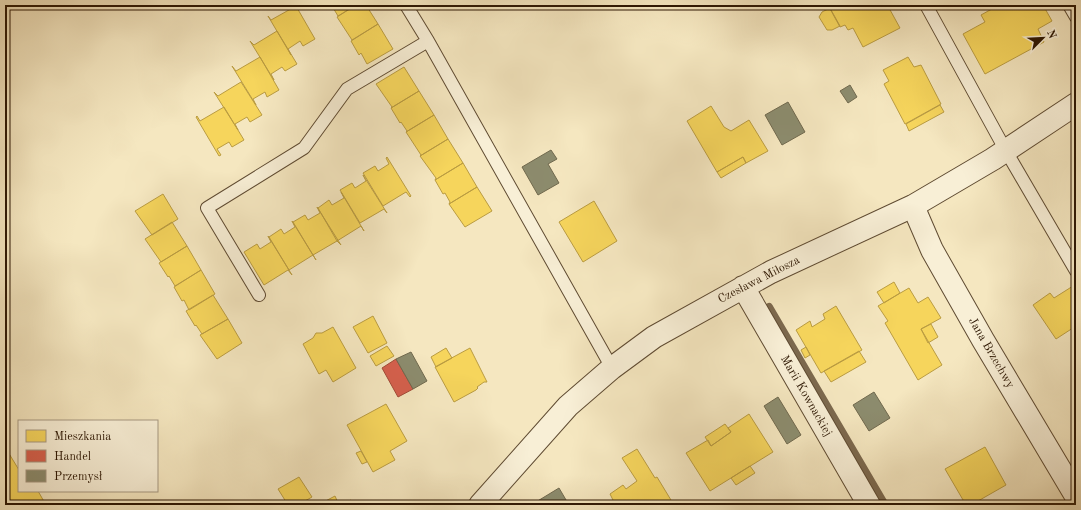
<svg xmlns="http://www.w3.org/2000/svg" width="1081" height="510" font-family="'Old Standard TT',serif">
<style>
.homes{fill:#f6d55c;stroke:#ba9c41}
.shops{fill:#d6604d;stroke:#a34a37}
.industry{fill:#8c8c6e;stroke:#70694e}
.lines{fill:none;stroke-linecap:round;stroke-linejoin:round}
.stream{stroke:#7c694e;stroke-width:8}
.lane-casing{stroke:#5f4b32;stroke-width:14}
.street-casing{stroke:#5f4b32;stroke-width:24}
.lane{stroke:#f8efd6;stroke-width:12}
.street{stroke:#f8efd6;stroke-width:22}
.labels{text-anchor:middle;dominant-baseline:central;stroke-width:4;stroke-linejoin:round;paint-order:stroke}
.street-label{font-size:12px;fill:#2d1703;stroke:#f8efd6}
</style>
<rect width="100%" height="100%" fill="#f5e7c0"/>
<filter id="stains"><feTurbulence type="fractalNoise" baseFrequency=".005" numOctaves="4"/><feColorMatrix values="0 0 0 0 .2 0 0 0 0 .09 0 0 0 0 .02 0 0 0 .5 -.17"/></filter>
<radialGradient id="worn" r=".72"><stop offset=".6" stop-color="#630" stop-opacity="0"/><stop offset="1" stop-color="#630" stop-opacity=".3"/></radialGradient>
<path class="homes" d="M329 5H356L338 16 332 6 330 7Z
M356 5H366L378 24 352 40 337 17Z
M831 5H895L889 8 900 28 863 47 853 28 848 30 845 25 840 27 829 7Z
M999 5H1043L1052 21 1038 29 1044 42 985 74 963 34 985 22 981 15Z
M296 6 315 39 303 46 300 41 288 49 291 55 268 16 271 20Z
M830 8 840 26 832 30H827L819 17 822 12Z
M378 24 393 49 367 64 361 53 359 55 351 41Z
M277 31 297 64 285 71 282 67 271 74 274 80 250 41 254 45Z
M260 57 279 90 267 97 265 92 253 99 256 105 232 66 236 71Z
M908 57 914 67 921 65 941 104 905 124 884 84 889 81 883 70Z
M404 67 419 91 391 108 392 107 376 84Z
M241 82 262 115 250 122 247 117 235 124 238 130 214 92 218 96Z
M419 91 434 115 406 132 407 131 401 122 400 123 391 108Z
M940 105 944 112 909 131 906 124Z
M711 106 724 127 731 131 749 120 768 151 746 163 743 157 717 172 687 121Z
M224 107 244 140 232 147 229 142 217 149 221 155 219 156 196 117 197 116 200 121Z
M434 115 448 139 420 156 421 155 406 132Z
M448 139 463 163 435 180 436 178 420 156Z
M387 157 411 196 410 197 406 192 383 206 363 173 375 166 378 171 389 164 386 158Z
M743 157 746 163 721 178 717 172Z
M463 163 477 187 449 204 450 202 445 193 443 194 435 180Z
M363 175 387 213 384 209 360 223 340 190 352 183 355 188 366 181Z
M477 187 492 211 465 227 449 204Z
M341 192 364 231 361 226 337 241 318 208 329 200 332 205 344 198Z
M163 194 178 219 152 235 135 211Z
M594 201 617 241 583 262 559 222Z
M317 207 341 245 337 241 313 255 293 222 305 215 308 220 320 213Z
M292 221 316 260 313 255 289 270 269 237 281 229 284 234 295 227Z
M172 222 187 246 161 262 145 239Z
M268 236 292 275 288 270 264 285 244 252 257 244 260 249 271 242Z
M187 246 201 270 175 286 169 276 168 277 159 263Z
M201 270 215 294 189 310 184 300 182 301 174 287Z
M894 282 900 293 884 303 877 292Z
M1073 286 1076 291V326L1056 339 1033 305 1050 293 1054 298Z
M909 288 918 303 928 297 941 318 921 329 942 365 918 380 885 323 888 321 878 306Z
M213 295 228 319 202 334 196 325 195 326 186 311Z
M836 306 862 350 821 373 796 330 810 321 812 327 825 319 823 314Z
M373 316 387 343 368 353 353 327Z
M228 319 242 343 217 359 200 335Z
M931 324 938 337 928 343 921 329Z
M333 327 356 368 333 382 326 370 319 374 303 344 313 338 316 333H322Z
M387 346 394 356 376 366 370 356Z
M806 347 810 355 805 358 801 350Z
M446 348 452 358 436 367 431 357Z
M470 348 487 382H484L477 387 478 388 476 390 454 402 435 367Z
M859 351 866 362 831 382 824 371Z
M386 404 407 441 390 451 395 460 373 472 347 425Z
M749 414 773 452 710 491 686 453 708 440 711 446 731 432 728 428Z
M725 424 731 432 711 446 705 437Z
M5 447 19 470V491H38L46 505H5Z
M985 447 1006 485 971 505H966L945 469Z
M637 449 655 478 657 477 674 505H613L615 504 610 494 623 485 626 489 637 481 622 458Z
M361 451 367 462 362 464 356 453Z
M750 466 755 473 736 485 731 478Z
M299 477 312 497 298 505H288L278 489Z
M335 496 339 505H318Z
M351 500 354 505H341Z"/>
<path class="shops" d="M396 359 413 389 398 397 382 368Z"/>
<path class="industry" d="M850 85 857 97 848 103 840 91Z
M788 102 805 132 782 145 765 115Z
M551 150 557 159 548 164 559 183 538 195 522 167Z
M411 352 427 381 413 389 396 359Z
M874 392 890 418 869 431 853 405Z
M778 397 801 435 787 444 764 406Z
M559 488 569 505H538L536 502Z"/>
<g class="lines">
<path class="stream" d="M769 307 885 505"/>
<g class="lane-casing">
<path id="lane" d="M406 5 428 41
M926 5 1006 151 1076 271
M1069 5 1076 17
M259 295 207 208 304 148 347 89 428 41 612 368"/>
</g>
<g class="street-casing">
<path id="street" d="M913 206 932 250 983 340 1076 496
M743 287 869 505
M480 505 568 406 612 368 654 337 771 272 913 206 993 159 1076 104"/>
</g>
<use href="#lane" class="lane"/>
<use href="#street" class="street"/>
</g>
<g class="labels">
<g class="street-label">
<text transform="translate(759 280) rotate(-27)">Czesława Miłosza</text>
<text transform="translate(991 353) rotate(60)">Jana Brzechwy</text>
<text transform="translate(806 396) rotate(60)">Marii Kownackiej</text>
</g>
</g>
<rect width="1081" height="510" fill="none" stroke="#f5e7c0" stroke-width="20"/>
<rect x="6" y="6" width="1069" height="498" fill="none" stroke="#2d1703" stroke-width="2"/>
<rect x="10" y="10" width="1061" height="490" fill="none" stroke="#2d1703"/>
<rect x="18" y="420" width="140" height="72" fill="#f8efd6" stroke="#a79982"/>
<rect x="26" y="430" width="20" height="12" fill="#f6d55c" stroke="#a79982"/>
<text x="54" y="440" font-size="12" fill="#2d1703">Mieszkania</text>
<rect x="26" y="450" width="20" height="12" fill="#d6604d" stroke="#a79982"/>
<text x="54" y="460" font-size="12" fill="#2d1703">Handel</text>
<rect x="26" y="470" width="20" height="12" fill="#8c8c6e" stroke="#a79982"/>
<text x="54" y="480" font-size="12" fill="#2d1703">Przemysł</text>
<g transform="translate(1043 38) rotate(66)" stroke="#f8efd6" stroke-width="3" paint-order="stroke">
<path d="M0-3L7 15L0 10L-7 15Z" fill="#2d1703"/>
<text y="-6" font-size="11" font-weight="bold" text-anchor="middle" fill="#2d1703">N</text>
</g>
<rect width="100%" height="100%" filter="url(#stains)"/>
<rect width="100%" height="100%" fill="url(#worn)"/>
</svg>
